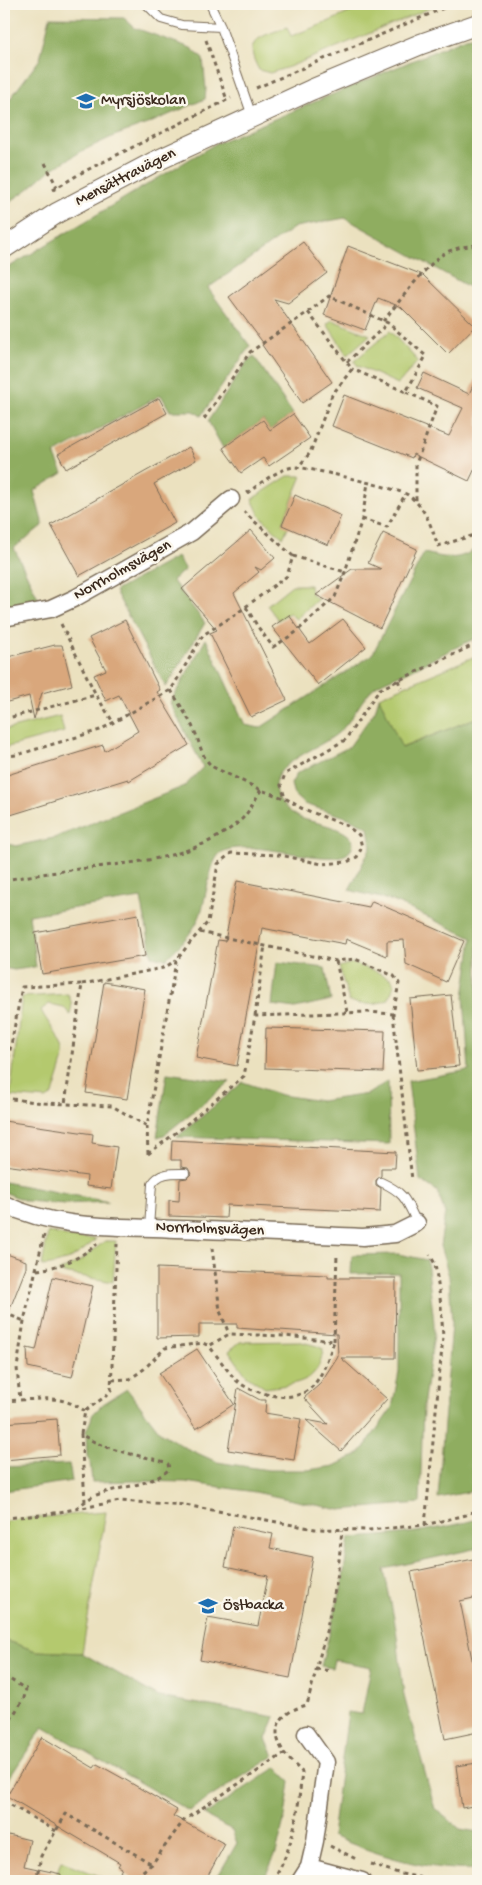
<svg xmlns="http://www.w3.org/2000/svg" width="482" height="1885" font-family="'Gochi Hand',sans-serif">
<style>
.green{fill:#b4c96e;stroke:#787a46}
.forest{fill:#8fad61;stroke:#656c40}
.building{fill:#d9a77c}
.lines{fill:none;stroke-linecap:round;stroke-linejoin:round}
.service-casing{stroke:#796a56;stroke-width:10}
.minor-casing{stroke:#796a56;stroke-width:19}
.tertiary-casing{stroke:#796a56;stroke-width:22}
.path{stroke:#796a56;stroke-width:3;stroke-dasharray:4 4;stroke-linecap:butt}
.service{stroke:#fff;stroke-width:8}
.minor{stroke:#fff;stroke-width:16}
.tertiary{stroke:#fff;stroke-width:20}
.labels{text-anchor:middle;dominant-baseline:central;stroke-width:5;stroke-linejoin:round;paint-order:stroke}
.poi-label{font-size:16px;fill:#3b2a1e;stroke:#fbf7ec;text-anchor:start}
.street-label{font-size:16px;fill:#3b2a1e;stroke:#fbf7ec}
</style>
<rect width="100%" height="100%" fill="#fbf7ec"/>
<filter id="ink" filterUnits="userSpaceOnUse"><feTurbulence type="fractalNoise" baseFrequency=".02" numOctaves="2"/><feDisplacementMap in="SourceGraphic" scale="10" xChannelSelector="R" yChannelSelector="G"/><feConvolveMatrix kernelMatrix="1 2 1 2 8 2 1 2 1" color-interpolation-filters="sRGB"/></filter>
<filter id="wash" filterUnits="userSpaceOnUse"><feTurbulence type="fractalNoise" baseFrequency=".0096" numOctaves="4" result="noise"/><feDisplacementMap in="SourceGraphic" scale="20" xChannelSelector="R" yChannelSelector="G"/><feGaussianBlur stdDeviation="1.12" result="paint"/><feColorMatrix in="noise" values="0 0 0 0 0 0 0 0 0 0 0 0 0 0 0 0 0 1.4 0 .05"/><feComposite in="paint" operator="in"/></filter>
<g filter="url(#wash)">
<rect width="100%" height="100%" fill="#ebe1bf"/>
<path class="green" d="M369 4H440L289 67 270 73 259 70C241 38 262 37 287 27L291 36 323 24Z
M332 320 370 335 347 355 327 324Z
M390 331 418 361 398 384 358 366 354 361Z
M288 476H302L282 524 288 527 283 538 260 516 252 499Z
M292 585H310L311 594 318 599 296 619 289 613 278 620 267 605Z
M478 655V717L401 748 379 697Z
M60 716 64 732 4 748V730Z
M352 963 375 971 392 979 394 986 388 1000C373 1005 363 1006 349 1001L339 967Z
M68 994 72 1004 70 1015 64 1007 49 1004 41 1010C47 1023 60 1036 64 1050 66 1058 55 1085 53 1095L46 1099 10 1096 22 997Z
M48 1232 70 1237 96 1239C79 1255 66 1264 42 1266Z
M105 1241H116L113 1282 58 1272 80 1261Z
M298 1341 317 1346 323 1349C320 1384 294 1384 265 1388L246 1375 229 1351 240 1342Z
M106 1512 82 1653 36 1651 4 1640V1522L19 1519Z
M61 1861 112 1881H54Z"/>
<path class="forest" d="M50 17 124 18 135 28 191 48 203 59 206 89 205 99 150 123 114 136 82 151 49 171 28 189 4 206V107L40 59Z
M478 35V292L345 218 295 227 208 288 250 346 201 416 194 411H170L161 395 54 454 63 473 34 491 43 525 14 548 39 600 4 610V270L215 144 466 38Z
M254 356 293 414 270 430 263 420 223 448 208 421 248 360Z
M478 547V637C454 648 431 660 407 672 397 676 385 680 376 686 362 696 352 722 338 733 323 746 282 760 276 780 271 797 288 812 301 818 311 823 366 829 350 851 335 871 251 836 222 852 209 858 206 904 199 918 192 934 178 947 166 959L152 956 141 898 29 915 36 967 14 970 4 968V843L16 846 54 838 185 786 203 767 170 703 206 639 245 725 260 728 372 655 424 553C447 558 458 562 478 547Z
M177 557 185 570 172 580 205 623 166 687 115 591Z
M379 697 402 748 478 717V1490L438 1498 452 1324 449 1276 440 1246 445 1213 437 1191 420 1180 408 1081 469 1070 464 997 472 938 393 901 349 890 371 847 368 827 346 817 304 804 294 795 291 784 297 773 349 747 375 711Z
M277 962 325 968 331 1000 295 1008 272 1005Z
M167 1073 230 1082 164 1135 157 1137Z
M388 1081 389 1144 177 1137 243 1082 281 1095 321 1101 368 1094Z
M4 1182 109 1202 64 1204 26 1201 4 1192Z
M398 1254 427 1260 434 1323V1335L423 1406 420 1503 340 1510 255 1492 185 1482 136 1481 92 1482 90 1462 87 1456 86 1431 91 1420 92 1415 103 1404 127 1389 161 1433 186 1448 217 1462 268 1470H308L334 1466 360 1453 392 1408 399 1372V1273L351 1274 352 1255Z
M69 1464 72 1481 4 1491V1467Z
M478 1519V1548L384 1569 396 1628 404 1696 435 1809 460 1829 478 1832V1869C428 1872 378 1855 332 1836L348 1712 362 1714 371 1667 334 1660 332 1668 321 1666 342 1585 349 1538C393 1536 435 1531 478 1519Z
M4 1640 36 1651 82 1653 159 1697 275 1717 266 1739 274 1756 189 1811 43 1727 4 1786Z
M277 1767 290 1782 285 1817 276 1853 263 1881H215L237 1843 232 1830 204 1815Z"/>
<g id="blocks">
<path class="building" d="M303 242 327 273 288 303 274 299 332 382 302 403 262 345 264 344 229 297Z
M348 246 423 275 475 326 448 354 401 307 378 298 365 330 324 315Z
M424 373 469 394 478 375V462L469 481 413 454 412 458 332 426 344 395 449 436 463 408 417 388Z
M159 398 167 413 66 469 58 454Z
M293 414 310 438 269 466 263 458 241 473 223 448 263 420 270 430Z
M189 447 196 460 154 484 175 523 79 576 51 525Z
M295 495 341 516 328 545 282 525Z
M251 530 275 558 261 570 255 567 259 572 234 593 235 595 287 700 251 717 210 633 217 630 182 589Z
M383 533 417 549 380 628 316 595 352 569H381L368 563Z
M289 615 310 644 343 619 366 647 318 685 272 627Z
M125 620 160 690 157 692 189 745 129 781 128 779 4 817V776L103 745 105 751 138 731 119 695 106 701 94 675 106 670 89 638Z
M55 645H62L72 685 42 693 34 719 29 696 4 703V658Z
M237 881 369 907 372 901 464 941 446 982 406 964 404 940 387 941V956L346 939 345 944 262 928 237 1066 196 1058 218 940 225 941Z
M138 914 145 956 42 974 35 933Z
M104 982 145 989 127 1099 86 1093Z
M451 995 459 1066 417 1070 410 999Z
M266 1028 385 1031 383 1072 265 1068Z
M4 1121 93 1134 92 1143 117 1147 111 1189 86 1186 87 1176 4 1165Z
M172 1140 396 1152 395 1168H381V1176L376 1180V1185L381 1188 380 1212 227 1205 226 1218 169 1216V1200L179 1201 180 1179 187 1178 191 1174 188 1168 181 1167V1160H171Z
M4 1253 26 1261V1268L5 1321Z
M157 1268 328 1275V1278H396L395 1358H341L387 1399 341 1451 306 1420 328 1424 304 1398 319 1385 338 1356 337 1334 265 1329V1330L237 1328V1324H199V1337L157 1338Z
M53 1277 93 1286 72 1377 28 1367 27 1348 36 1350Z
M197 1349 234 1404 196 1429 159 1373Z
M238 1388 260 1400H266L265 1413 301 1419 294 1460 228 1450Z
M57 1419 60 1455 4 1460V1423Z
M233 1526 273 1534 270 1548 313 1557 290 1678 200 1660 208 1617 258 1626 268 1576 225 1567Z
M478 1558V1597L460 1601 478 1688V1732L445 1739 411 1572Z
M42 1737 94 1768 97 1764 124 1779 177 1810 173 1816 225 1844 205 1881H137L120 1872 122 1868 118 1866 120 1863 7 1796Z
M478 1763V1805L462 1808 456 1766Z
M4 1834 30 1840 24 1866 61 1874 60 1881H4Z"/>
</g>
</g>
<g filter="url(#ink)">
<use href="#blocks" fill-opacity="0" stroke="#796a56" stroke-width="1"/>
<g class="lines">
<g class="service-casing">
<path id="service" d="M146 4 161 19 182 25 221 27
M210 4 221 27 252 116
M381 1182C405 1193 406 1200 417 1223
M149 1228 152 1184C159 1172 172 1173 185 1173"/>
</g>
<g class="minor-casing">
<path id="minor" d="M4 618 51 609 75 598 192 532 231 499
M4 1204C57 1230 119 1226 176 1229 238 1231 300 1234 363 1237L395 1234 417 1223
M309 1867 362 1881
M300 1881 309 1867 315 1841 326 1762 306 1734"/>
</g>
<g class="tertiary-casing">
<path id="tertiary" d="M4 248 57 213 154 162 311 90 421 44 478 24"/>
</g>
<path class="path" d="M206 40 227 100
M256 88 453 4
M45 163 57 187
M53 190 81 173 231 98
M308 312 329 296 388 323 426 356 406 392 352 369
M383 321C398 304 429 260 447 252 457 247 468 246 478 245
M347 362 388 323
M406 392 437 406 416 464V502
M204 419 250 352 308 312 352 369 332 395 310 453 298 467
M247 493C260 484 276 470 293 467 303 466 400 489 408 495 426 508 431 526 438 546L478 534
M362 519 387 527 406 493
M293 556 345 572
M246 607 258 627 273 647 295 633 335 597 345 572 362 519 368 483
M61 624 96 695
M398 680 401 688
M171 690C179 704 189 718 195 732 201 746 201 757 213 767L261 790 284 798
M4 719 96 695 113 722
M4 756 17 755 100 730 171 690 203 635 236 614 287 576 293 556 244 512
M4 880C29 876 54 872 80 869 136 862 198 859 242 819 250 811 255 799 261 790
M336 961 347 1012
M82 984 163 968 176 961
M393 1014 412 1180
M255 1016 265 945
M4 1082 22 987 82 984 65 1104
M4 1098 44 1103 112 1106 147 1126
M148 1154 147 1126 175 967 176 961 188 945 208 922 218 864 231 853 280 855 322 864 347 862 357 857 362 847 359 835 347 826 301 808 285 798 281 785 285 774 345 740 380 689 478 643
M148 1154 182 1128 244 1076 255 1016 368 1012 393 1014 399 983 394 976 355 959 336 961 199 932
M44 1235 24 1321 17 1368 20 1400C47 1399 61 1395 85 1411
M212 1248 220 1311 229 1334
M37 1270C60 1267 79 1259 97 1244
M4 1313 24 1321
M334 1341 337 1254
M112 1380 130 1379 144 1369 165 1348 203 1343 209 1346 229 1334 285 1336 334 1341C321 1379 313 1405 266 1394 255 1391 244 1388 235 1379 226 1369 218 1357 209 1346
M4 1401 20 1400
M81 1434 85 1502
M76 1508C82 1504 87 1500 92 1497 112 1487 154 1486 169 1469L168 1464 165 1462C136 1454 107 1452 81 1434L85 1411 106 1396 111 1390 117 1244
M4 1518 43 1515 120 1501 185 1505 315 1529 369 1530 425 1525 466 1515 478 1509
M425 1525 443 1337 441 1305 435 1264 430 1255
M4 1533 7 1518
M316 1669 331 1671
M4 1676 26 1689 24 1698 4 1730
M4 1801 56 1831
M330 1846 356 1859
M371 1864 401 1874 439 1881
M36 1881 41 1856 66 1814 152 1864
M130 1881 152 1864 184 1820 285 1753
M273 1881C294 1847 298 1811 302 1772 296 1766 288 1759 283 1751 268 1726 283 1711 307 1705L326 1632 337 1580 342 1530"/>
<use href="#service" class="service"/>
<use href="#minor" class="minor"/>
<use href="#tertiary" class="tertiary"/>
</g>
</g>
<defs>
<g id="school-bare" transform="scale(1.5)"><path d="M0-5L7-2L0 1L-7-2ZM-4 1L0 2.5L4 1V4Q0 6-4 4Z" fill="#1f6fb2" stroke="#fbf7ec" stroke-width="2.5" paint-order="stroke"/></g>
</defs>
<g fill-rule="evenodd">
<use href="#school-bare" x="86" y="101"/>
<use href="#school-bare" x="208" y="1606"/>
</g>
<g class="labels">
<g class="poi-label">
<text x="101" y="101">Myrsjöskolan</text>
<text x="223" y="1606">Östbacka</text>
</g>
<g class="street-label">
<text transform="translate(126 178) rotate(-27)">Mensättravägen</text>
<text transform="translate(123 571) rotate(-29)">Norrholmsvägen</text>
<text transform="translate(210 1230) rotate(2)">Norrholmsvägen</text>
</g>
</g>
<rect width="482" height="1885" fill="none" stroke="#fbf7ec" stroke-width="20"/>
</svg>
